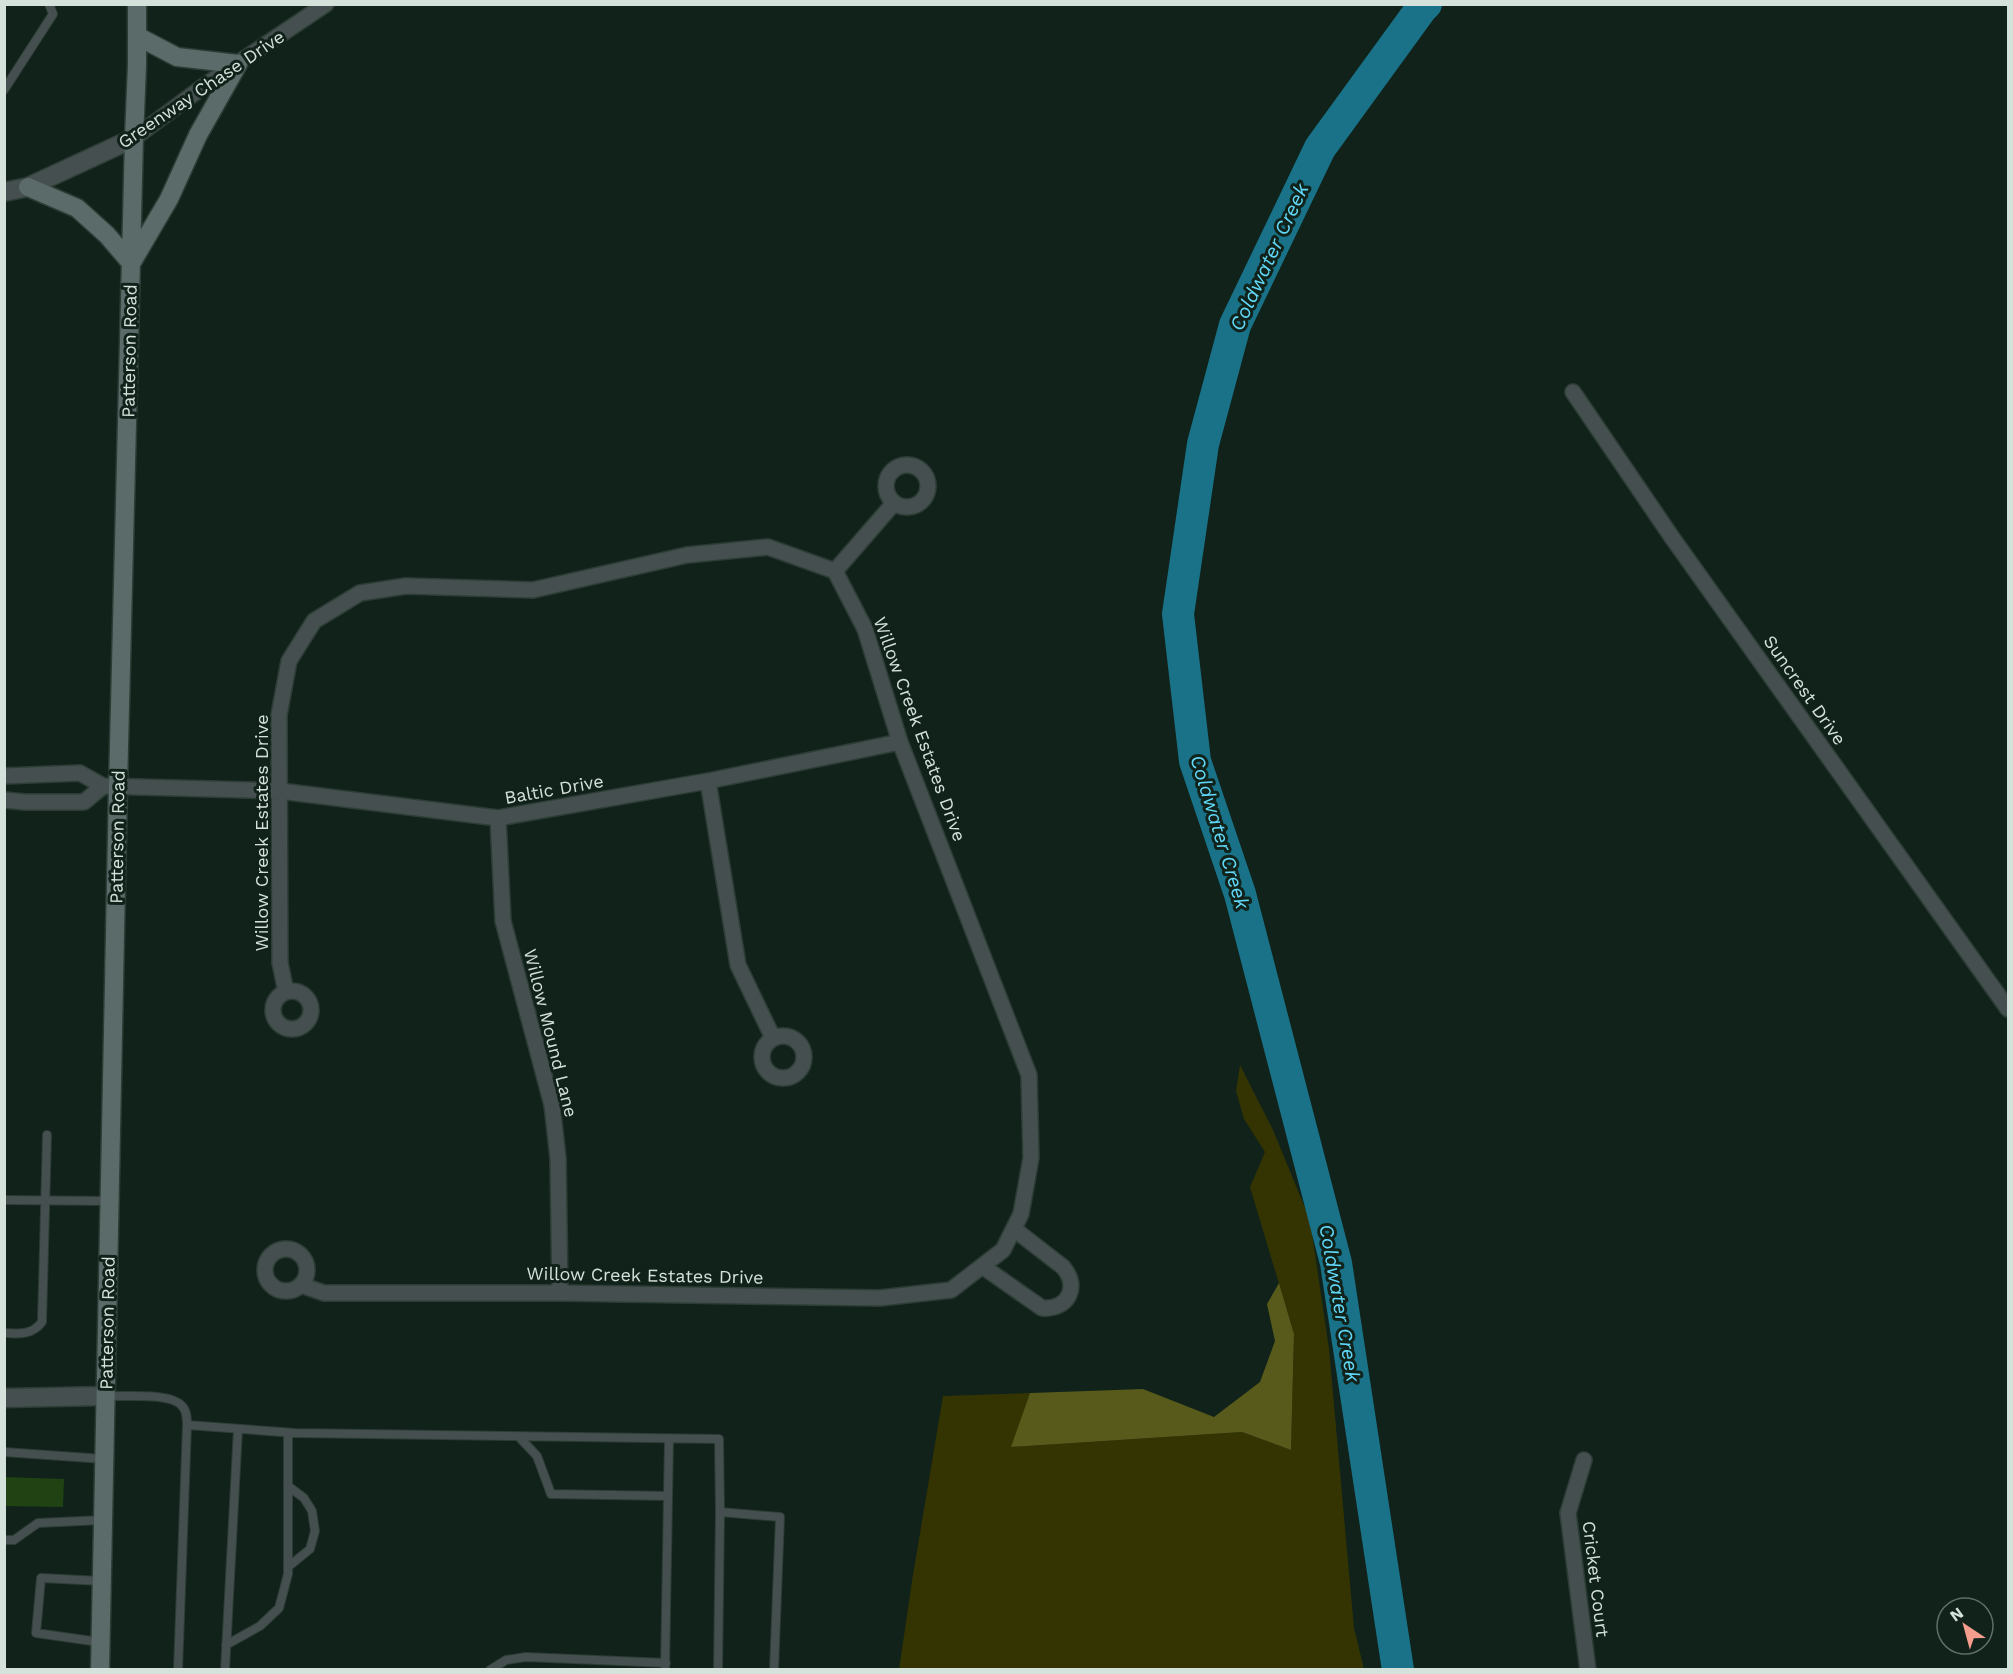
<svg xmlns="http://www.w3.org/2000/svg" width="2013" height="1674" font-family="'Work Sans',sans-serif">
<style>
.green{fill:#333402}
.forest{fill:#575a1a}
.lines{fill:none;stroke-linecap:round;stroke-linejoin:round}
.river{stroke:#197287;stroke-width:32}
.building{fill:#214314}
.service-casing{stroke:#2c3d35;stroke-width:10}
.minor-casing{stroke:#2c3d35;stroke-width:18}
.tertiary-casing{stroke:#2c3d35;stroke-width:21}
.secondary-casing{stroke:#2c3d35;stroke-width:21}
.service{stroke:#454f4f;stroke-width:8}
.minor{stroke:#454f4f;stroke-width:15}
.tertiary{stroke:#454f4f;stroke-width:18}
.secondary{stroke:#5b6b6a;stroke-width:18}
.labels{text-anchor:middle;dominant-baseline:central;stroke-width:6;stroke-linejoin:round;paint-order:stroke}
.street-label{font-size:18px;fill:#d5e1db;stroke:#10221a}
.water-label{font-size:20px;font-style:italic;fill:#61d8f8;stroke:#10221a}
</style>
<rect width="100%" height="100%" fill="#10221a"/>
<path class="green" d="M1240 1065 1273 1130 1310 1220 1329 1349 1354 1628 1364 1669 899 1670 912 1581 943 1396 1030 1393 1012 1447 1242 1432 1291 1450 1294 1334 1250 1187 1265 1152 1244 1119 1236 1091Z"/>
<path class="forest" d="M1279 1283 1294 1334 1291 1450 1242 1432 1011 1447 1030 1393 1143 1389 1214 1417 1260 1382 1275 1341 1267 1304Z"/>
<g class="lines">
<path class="river" d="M1398 1670 1336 1263 1240 894 1195 761 1178 614 1203 444 1235 325 1320 148 1421 9 1426 4"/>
</g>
<path class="building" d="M4 1477 64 1479 63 1507 4 1506Z"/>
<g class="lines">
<g class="service-casing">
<path id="service" d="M4 90 53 14 49 4
M4 1200 109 1201
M4 1333C20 1334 32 1335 42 1322L47 1135
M106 1396C124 1397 171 1392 182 1406 187 1411 187 1419 187 1425L295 1433 719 1439 720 1512 780 1517 774 1670
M519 1437 537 1456 551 1494 668 1496
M4 1452 104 1459
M4 1540H14L38 1523 103 1520
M288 1567 310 1549 315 1531 312 1511 304 1498 288 1486
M99 1642 36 1633 41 1578 101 1581
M226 1645 260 1626 279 1608 288 1574V1433
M178 1670 187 1425
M225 1670 238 1429
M490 1670 506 1660 526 1657 666 1663
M665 1670 669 1439
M718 1670 720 1512"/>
</g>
<g class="minor-casing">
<path id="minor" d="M134 138 204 86 326 4
M1573 392 1671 536 2008 1009
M886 486a21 21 0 1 1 42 0a21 21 0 1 1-42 0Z
M835 571 894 503
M4 776 80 773 103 786 280 791 498 818 708 781 900 742
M708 781 738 965 773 1038
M4 800 25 802H84L103 786
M498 818 503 921 552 1105 558 1158 560 1293
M273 1010a19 19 0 1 1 38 0a19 19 0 1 1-38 0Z
M286 992 280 963 279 715 289 661 314 621 360 593 406 586 533 590 687 555 768 547 835 571 865 629 900 742 1029 1075 1031 1158 1021 1214 1003 1250 951 1290 880 1298 560 1293H324L301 1285
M762 1057a21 21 0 1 1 42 0a21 21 0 1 1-42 0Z
M265 1270a21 21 0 1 1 42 0a21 21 0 1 1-42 0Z
M982 1266 1042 1308C1068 1310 1080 1287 1063 1267L1014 1229
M1584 1460 1568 1513 1588 1670"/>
</g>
<g class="tertiary-casing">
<path id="tertiary" d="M4 192 28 187 134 138
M4 1398 105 1396"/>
</g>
<g class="secondary-casing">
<path id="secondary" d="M28 187 77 208 107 235 131 263
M132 262 169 199 198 135 238 64 177 57 137 36
M100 1670 118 787 134 138 137 65V4"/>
</g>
<use href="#service" class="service"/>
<use href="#minor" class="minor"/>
<use href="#tertiary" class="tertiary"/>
<use href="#secondary" class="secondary"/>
</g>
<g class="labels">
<g class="street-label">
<text transform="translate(201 89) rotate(-34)">Greenway Chase Drive</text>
<text transform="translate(129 351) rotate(-89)">Patterson Road</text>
<text transform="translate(1805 690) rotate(55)">Suncrest Drive</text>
<text transform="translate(920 729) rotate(70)">Willow Creek Estates Drive</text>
<text transform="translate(554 789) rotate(-10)">Baltic Drive</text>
<text transform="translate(261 833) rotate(-90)">Willow Creek Estates Drive</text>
<text transform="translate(117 837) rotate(-89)">Patterson Road</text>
<text transform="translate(551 1033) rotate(76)">Willow Mound Lane</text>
<text transform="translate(645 1275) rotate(1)">Willow Creek Estates Drive</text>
<text transform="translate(107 1323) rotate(-89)">Patterson Road</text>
<text transform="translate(1596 1579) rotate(83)">Cricket Court</text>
</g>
<g class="water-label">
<text transform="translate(1269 257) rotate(-65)">Coldwater Creek</text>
<text transform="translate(1220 832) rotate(73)">Coldwater Creek</text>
<text transform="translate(1340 1303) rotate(80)">Coldwater Creek</text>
</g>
</g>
<rect width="2013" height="1674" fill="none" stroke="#d5e1db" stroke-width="12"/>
<g transform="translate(1965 1626) rotate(324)"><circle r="28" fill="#10221a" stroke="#5f6e67" stroke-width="1.5"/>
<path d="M0-4.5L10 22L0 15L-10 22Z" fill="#f49d8d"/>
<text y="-9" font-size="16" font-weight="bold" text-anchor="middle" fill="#d5e1db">N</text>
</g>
</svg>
